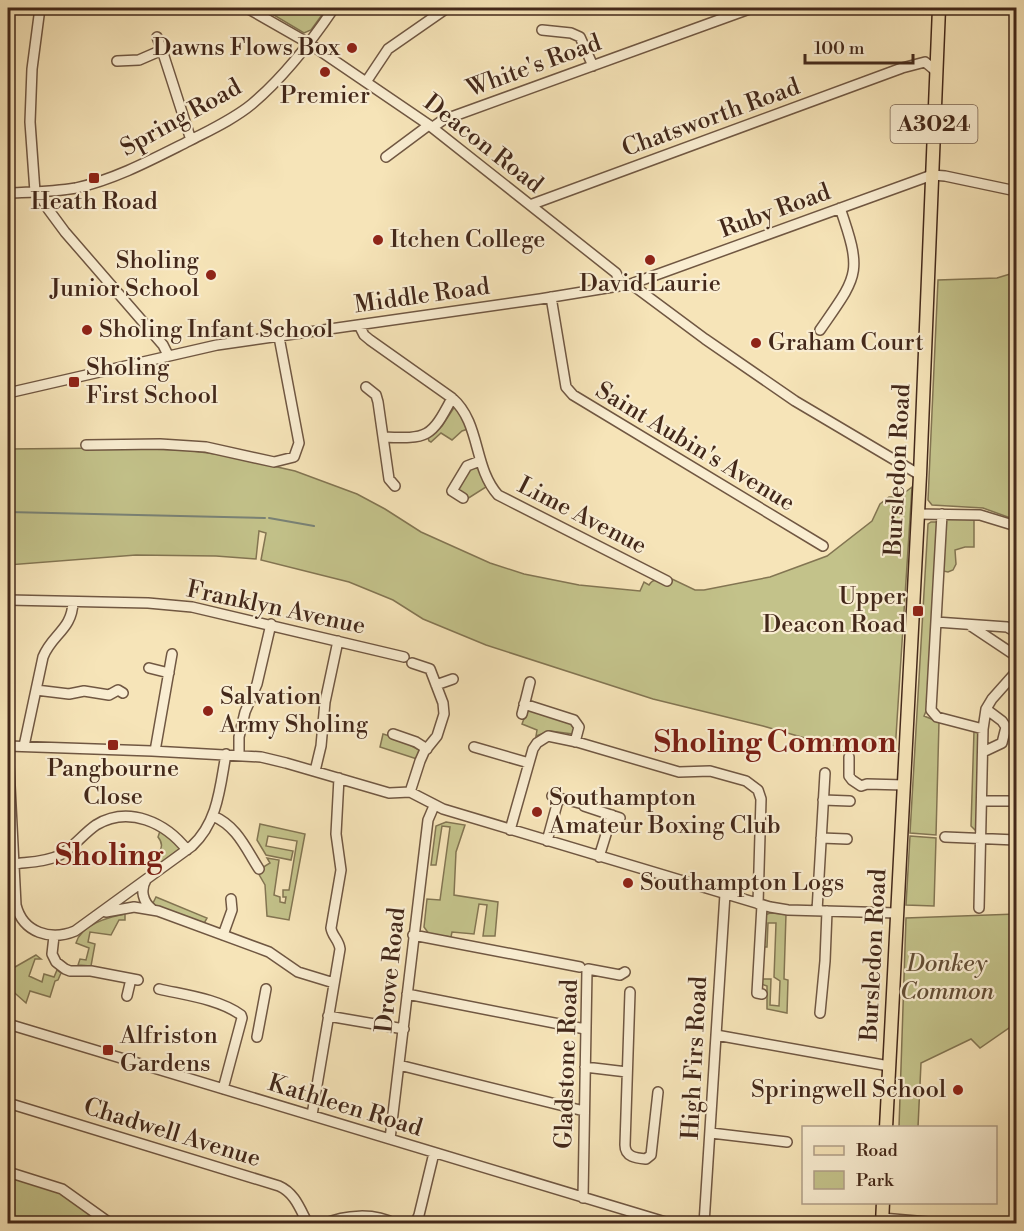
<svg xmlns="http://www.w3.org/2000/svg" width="1024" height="1231" font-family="'Libre Bodoni',serif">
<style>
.green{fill:#c3c28a;stroke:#837552;stroke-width:1.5}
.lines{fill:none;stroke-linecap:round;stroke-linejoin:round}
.stream{stroke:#798276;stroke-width:2}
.minor-casing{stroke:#705742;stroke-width:12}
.major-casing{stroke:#43281a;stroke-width:15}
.minor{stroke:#f9edd1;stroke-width:9}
.major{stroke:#f6e4b8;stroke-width:12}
.poi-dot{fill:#8f2418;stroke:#f9edd1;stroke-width:2}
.labels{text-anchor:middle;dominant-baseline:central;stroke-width:4.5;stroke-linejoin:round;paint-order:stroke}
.shield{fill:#f9edd1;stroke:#7a6351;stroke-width:1.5}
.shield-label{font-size:22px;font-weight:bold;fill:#43281a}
.poi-label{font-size:24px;fill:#43281a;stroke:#f9edd1;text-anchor:start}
.street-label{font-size:24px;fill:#43281a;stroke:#f9edd1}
.park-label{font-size:24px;font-style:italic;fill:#634e36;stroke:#f9edd1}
.district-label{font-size:30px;font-weight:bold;fill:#7a1f14;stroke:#f9edd1}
</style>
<rect width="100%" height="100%" fill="#f6e4b8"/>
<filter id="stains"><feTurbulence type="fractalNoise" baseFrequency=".00333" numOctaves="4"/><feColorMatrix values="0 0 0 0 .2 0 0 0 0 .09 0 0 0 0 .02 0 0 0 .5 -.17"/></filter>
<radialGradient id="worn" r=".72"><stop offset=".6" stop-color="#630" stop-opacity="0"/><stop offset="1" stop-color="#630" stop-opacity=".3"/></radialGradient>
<path class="green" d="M262 8H327L311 30 304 33Z
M1010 274H1016V520L983 508 932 505 928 500 938 280 997 278Z
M455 406 461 413 468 429 462 431 452 440 441 433 431 442 429 441 428 438 442 426Z
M108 448 186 450 229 456 295 471 357 494 385 509 421 532 490 563 524 574 579 585 640 591 644 582 649 585C654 577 660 581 667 584L670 578 695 590H704L770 577 827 556 872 521 880 504 889 497H899L912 487 895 752 829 745 763 726 653 699 486 645 423 619 393 600 349 582 261 560 266 533 259 531 256 559 216 556 136 555 8 565V449Z
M474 467 478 468 486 487 467 499 457 491 468 469Z
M959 518 974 520V547H965L955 550 956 564 953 570 948 572 943 571 945 519Z
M931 522H939L929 704 924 716 939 722 936 835 910 833 928 524Z
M531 709 572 723 574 726 573 734 550 731 536 736 537 730 522 724 526 713Z
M974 731 979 733 978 833 971 826Z
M383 734 410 742V745L419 750 417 759 380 747Z
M446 822 465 825 456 852 454 895 498 902 495 936H483L487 905 479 904 474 934 452 932 451 937 429 934 424 927 427 899 440 900 450 827 442 826 436 865H431L436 826Z
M260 824 305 834 289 920 267 916 265 885 257 871 270 863 267 858 279 860 274 895 280 897V902L285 903 286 897H283V890H289L297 841 268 836 266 846 293 851 291 860 266 855 257 840Z
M160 831 178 845 179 849 154 868 148 861C157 855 167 848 158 837Z
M910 836 936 838 934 906 906 905Z
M156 897 207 918 203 925 152 905Z
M770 913 786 914 784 979 788 980 787 1013 767 1009V986L761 984V979H771L770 1005 779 1006 780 981 774 977 776 923H768L767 947H764L765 915Z
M125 914V920H119L111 935 90 932 88 942 95 944 91 966 78 965 80 959 86 960 89 948 76 943C81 925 108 917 125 914Z
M1016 914V1023L980 1048 971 1039 921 1063 918 1127H899L906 918Z
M36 955 41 959H35L29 976 42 982 44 974 54 977 57 970 61 973 58 980 55 981 50 997 30 991 26 1003 8 987V971Z
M8 1177 55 1191 70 1198 103 1223H8Z"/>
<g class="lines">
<path class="stream" d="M8 512 265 518
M269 518 314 526
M8 1222 17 1224"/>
<g class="minor-casing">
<path id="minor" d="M247 8 310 44 429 125 616 273 622 286
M542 30 571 33 580 37 593 66
M157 37 162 50
M117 61 139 60 162 50 191 140
M366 82 388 49 447 8
M433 127 443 120 752 8
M386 157 429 125
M35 192 30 122 32 69 40 8
M38 192 48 209 65 232 163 345 168 355
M8 193C30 192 53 192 76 188 116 179 153 159 189 141 210 130 234 119 252 104 284 77 311 42 334 8
M530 205 902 68 925 62 937 72
M631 284 705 339 795 401 920 475
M551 297 566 387 573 395 823 546
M359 325 364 335 370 340 452 398C481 423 473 467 498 495L667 581
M820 330C858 275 863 274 840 208
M366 387 376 395 378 402 389 479 395 486
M8 393 217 345 540 299 631 284 932 175 945 176 1016 191
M383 437C428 439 431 438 452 398
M86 445 160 444 206 447 274 462 294 457 299 443 279 337
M463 498 452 491 467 466 480 461
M917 514 980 515 1016 526
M942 514 931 710 937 717 983 729
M8 600 148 603 192 607 404 657
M936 622 1007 627 1016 632
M971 626 1016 656
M149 668 169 673
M436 685 453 679
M36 690 69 694 84 691 109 695 118 690 123 693
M524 704 574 720 579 727 575 742
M522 714 530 682
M393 734 416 742 427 749
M24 746 43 657C52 634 72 630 73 602
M474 747 529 763
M155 751 172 654
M983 752 1002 743 1006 727 1002 721 986 709
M226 754C220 787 218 822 192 846L75 931C51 941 23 933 16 905L8 746 152 751 261 757 286 763 389 793 410 792 443 809 770 907 788 910 897 913
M239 755V737L245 712 257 684 271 624
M849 757V776L852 780 861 786 867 784 904 785
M315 771 321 746 325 702 338 641
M410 792 420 761 424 752 437 736 444 714 443 703 430 669 412 663
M552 796 579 803
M823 800 850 801
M982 801H1016
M584 806 620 818
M213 816C237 826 246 849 259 869
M510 830 533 749 537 743 548 736 577 742 679 772 710 771 746 781 758 790 761 799 758 904
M945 837 1016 840
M821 838 847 839
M547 841 559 797
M599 857 612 815
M14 864C29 862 46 862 60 855 74 847 83 834 96 825 129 805 166 823 187 850
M146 880C140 890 143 902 152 909
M762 905 757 993 762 994
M979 908 983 729 986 709 992 699 1016 672
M817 911 825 773
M106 912 134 907 158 911 269 952 298 972 334 983
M223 935 232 910 231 899
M413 935 580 967
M54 936 52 954 56 962 65 969 70 971H91L138 980
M159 989C185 995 219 999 241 1015L242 1018 223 1089
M630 992 625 1145C625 1157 636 1158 646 1159L651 1155 658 1092
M407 994 585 1029
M127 996 131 979
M820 1013 825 961 827 911
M328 1016 404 1029
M8 1024 672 1224
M716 1035 889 1066
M257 1037 266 989
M399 1065 584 1111
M585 1067 627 1072
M8 1103 279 1186C295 1193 300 1209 308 1224
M312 1115 340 949C339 940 332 936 331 928L341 870 336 834 339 778
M711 1133 787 1142
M390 1139 428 820 434 806
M8 1172 62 1189 111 1224
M583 1198 587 970 588 969 620 975 625 972
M882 1218 951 1224
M323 1224C345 1215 374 1212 395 1224
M415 1224 419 1215 434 1153
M704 1224 725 894"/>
</g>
<g class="major-casing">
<path id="major" d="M886 1128 920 475 939 8
M882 1224 883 1202"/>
</g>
<use href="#minor" class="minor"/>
<use href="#major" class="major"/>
</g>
<g class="poi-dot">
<circle cx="352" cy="48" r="6"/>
<circle cx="325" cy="72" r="6"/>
<rect x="88" y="172" width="12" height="12" rx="3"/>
<circle cx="378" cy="240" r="6"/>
<circle cx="650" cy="260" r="6"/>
<circle cx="211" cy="275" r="6"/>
<circle cx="87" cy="330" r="6"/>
<circle cx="756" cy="343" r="6"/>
<rect x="68" y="376" width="12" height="12" rx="3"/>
<rect x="912" y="605" width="12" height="12" rx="3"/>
<circle cx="208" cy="711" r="6"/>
<rect x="107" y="739" width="12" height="12" rx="3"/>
<circle cx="537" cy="812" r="6"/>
<circle cx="628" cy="883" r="6"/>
<rect x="102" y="1044" width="12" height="12" rx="3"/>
<circle cx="958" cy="1090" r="6"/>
</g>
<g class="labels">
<rect class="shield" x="890.5" y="105" width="87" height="38" rx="4.5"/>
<g class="shield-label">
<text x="934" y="124">A3024</text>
</g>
<g class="poi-label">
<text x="340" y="48" text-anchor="end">Dawns Flows Box</text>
<text x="325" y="96" text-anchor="middle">Premier</text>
<text x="94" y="202" text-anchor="middle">Heath Road</text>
<text x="390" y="240">Itchen College</text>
<text x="199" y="261" text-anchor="end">Sholing<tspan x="199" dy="28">Junior School</tspan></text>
<text x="650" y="284" text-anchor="middle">David Laurie</text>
<text x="99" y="330">Sholing Infant School</text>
<text x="768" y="343">Graham Court</text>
<text x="86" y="368">Sholing<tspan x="86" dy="28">First School</tspan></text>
<text x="906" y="597" text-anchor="end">Upper<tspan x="906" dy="28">Deacon Road</tspan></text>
<text x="220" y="697">Salvation<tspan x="220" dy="28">Army Sholing</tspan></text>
<text x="113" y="769" text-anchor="middle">Pangbourne<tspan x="113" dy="28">Close</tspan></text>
<text x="549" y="798">Southampton<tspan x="549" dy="28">Amateur Boxing Club</tspan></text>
<text x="640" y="883">Southampton Logs</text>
<text x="120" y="1036">Alfriston<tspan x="120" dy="28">Gardens</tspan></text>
<text x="946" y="1090" text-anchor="end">Springwell School</text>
</g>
<g class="street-label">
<text transform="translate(534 66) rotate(-20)">White's Road</text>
<text transform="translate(181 118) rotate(-29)">Spring Road</text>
<text transform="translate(711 118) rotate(-20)">Chatsworth Road</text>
<text transform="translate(483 144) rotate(38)">Deacon Road</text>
<text transform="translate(775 211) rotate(-20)">Ruby Road</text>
<text transform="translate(422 296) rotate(-8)">Middle Road</text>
<text transform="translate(695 447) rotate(31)">Saint Aubin's Avenue</text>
<text transform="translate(898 470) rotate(-87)">Bursledon Road</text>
<text transform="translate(582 516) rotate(27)">Lime Avenue</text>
<text transform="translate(276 608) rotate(12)">Franklyn Avenue</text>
<text transform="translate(874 955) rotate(-87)">Bursledon Road</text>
<text transform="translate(391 970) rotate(-84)">Drove Road</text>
<text transform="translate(695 1058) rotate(-87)">High Firs Road</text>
<text transform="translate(567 1064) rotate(-88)">Gladstone Road</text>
<text transform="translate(345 1106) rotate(17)">Kathleen Road</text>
<text transform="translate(172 1133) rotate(17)">Chadwell Avenue</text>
</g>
<g class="park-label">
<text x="947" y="964">Donkey<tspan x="947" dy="28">Common</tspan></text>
</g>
<g class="district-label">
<text x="775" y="743">Sholing Common</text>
<text x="109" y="856">Sholing</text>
</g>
</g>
<rect width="1024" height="1231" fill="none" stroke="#f6e4b8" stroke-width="30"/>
<rect x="9" y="9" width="1006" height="1213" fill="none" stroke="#43281a" stroke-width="3"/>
<rect x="15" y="15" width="994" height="1201" fill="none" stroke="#43281a" stroke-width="1.5"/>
<rect x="802" y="1126" width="195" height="78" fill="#f9edd1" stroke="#b09e88" stroke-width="1.5"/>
<rect x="814" y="1146" width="30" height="9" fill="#f6e4b8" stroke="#b09e88" stroke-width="1.5"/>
<text x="856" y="1156" font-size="18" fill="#43281a">Road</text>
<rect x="814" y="1171" width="30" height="18" fill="#c3c28a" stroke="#b09e88" stroke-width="1.5"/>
<text x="856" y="1186" font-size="18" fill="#43281a">Park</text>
<path d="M805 54v9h108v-9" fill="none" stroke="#43281a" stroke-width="3"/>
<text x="814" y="54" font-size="18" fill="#43281a" stroke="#f9edd1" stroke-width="4.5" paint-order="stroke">100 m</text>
<rect width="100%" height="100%" filter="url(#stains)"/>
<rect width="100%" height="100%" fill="url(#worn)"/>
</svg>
